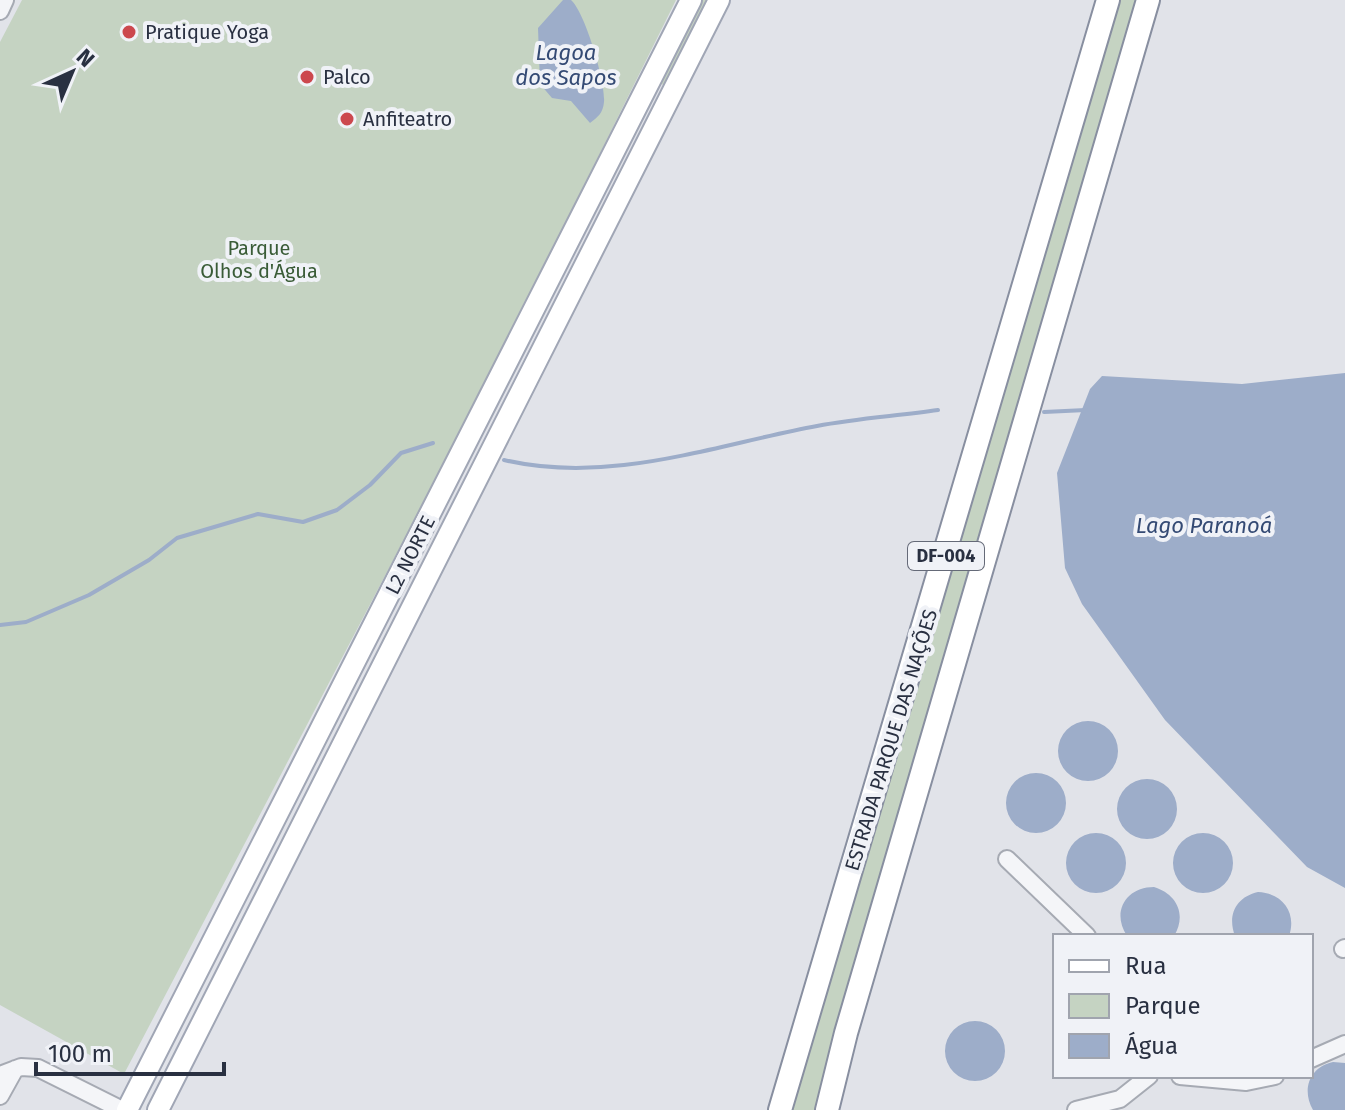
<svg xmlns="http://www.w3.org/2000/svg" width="1345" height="1110" font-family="'Fira Sans',sans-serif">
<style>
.green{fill:#c5d3c2}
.water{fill:#9dadc9}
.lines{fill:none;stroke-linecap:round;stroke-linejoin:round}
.stream{stroke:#9dadc9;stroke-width:4}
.minor-casing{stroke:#a6aab3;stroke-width:20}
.major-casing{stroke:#a0a6b5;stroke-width:24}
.highway-casing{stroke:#888fa0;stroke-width:26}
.minor{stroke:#f4f5f8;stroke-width:16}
.major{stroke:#fff;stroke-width:20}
.highway{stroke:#fff;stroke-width:22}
.poi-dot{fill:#cc484e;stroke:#f0f2f7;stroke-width:3}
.labels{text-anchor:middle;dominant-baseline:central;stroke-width:8;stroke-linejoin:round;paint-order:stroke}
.shield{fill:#f0f2f7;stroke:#656a78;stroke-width:2}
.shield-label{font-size:18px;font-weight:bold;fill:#293041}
.poi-label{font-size:20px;fill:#293041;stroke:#f0f2f7;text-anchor:start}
.park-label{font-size:20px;fill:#3a5c37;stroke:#f0f2f7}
.street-label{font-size:20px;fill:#293041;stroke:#f0f2f7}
.water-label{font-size:22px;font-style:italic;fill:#344a74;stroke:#f0f2f7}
</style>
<rect width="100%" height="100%" fill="#e1e3e9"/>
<path class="green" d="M22 0H676L485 385 124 1074 0 1005V42Z
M701 0H707L664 85 661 84Z
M1118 0H1138L838 1017 815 1110H792Z"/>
<path class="water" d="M563 0H571C585 12 606 83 604 102 603 113 598 117 590 123L571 101 552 98 540 84 538 28Z
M1345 373V888L1307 867 1165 720 1082 604 1065 568 1057 473 1090 389 1102 376 1242 384Z
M1058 751a30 30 0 1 1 60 0a30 30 0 1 1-60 0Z
M1006 803a30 30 0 1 1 60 0a30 30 0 1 1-60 0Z
M1117 809a30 30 0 1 1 60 0a30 30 0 1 1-60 0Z
M1173 863a30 30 0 1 1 60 0a30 30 0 1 1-60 0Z
M1066 863a30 30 0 1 1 60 0a30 30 0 1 1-60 0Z
M1154 887C1177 894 1187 915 1174 936H1127C1111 912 1126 887 1154 887Z
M1258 892C1283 893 1297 913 1289 936H1235C1227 915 1236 897 1258 892Z
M945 1051a30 30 0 1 1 60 0a30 30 0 1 1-60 0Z
M1333 1062 1345 1063V1110H1313C1301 1089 1310 1067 1333 1062Z"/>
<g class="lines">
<path class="stream" d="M1044 412 1086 410
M504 460C610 485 714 445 817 426 857 418 898 416 938 410
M0 625 26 622 89 595 149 560 177 538 258 514 303 522 337 510 370 485 401 453 433 443"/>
<g class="minor-casing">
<path id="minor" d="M0 11 5 0
M1007 859 1087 936
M1343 949 1345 948
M1311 1059 1345 1044
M0 1075 21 1067 38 1068 122 1110
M1180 1076 1246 1082 1275 1076
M0 1096 15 1069
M1076 1110 1120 1099 1149 1076"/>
</g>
<g class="major-casing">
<path id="major" d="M127 1110 691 0
M158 1110 719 0"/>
</g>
<g class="highway-casing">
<path id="highway" d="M780 1110 1108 0
M827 1110 846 1033 1148 0"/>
</g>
<use href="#minor" class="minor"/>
<use href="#major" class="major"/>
<use href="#highway" class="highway"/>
</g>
<g class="poi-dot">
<circle cx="129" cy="32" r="8"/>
<circle cx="307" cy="77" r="8"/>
<circle cx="347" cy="119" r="8"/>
</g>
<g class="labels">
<rect class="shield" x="908" y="542" width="76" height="28" rx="6"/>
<g class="shield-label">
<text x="946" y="556">DF-004</text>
</g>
<g class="poi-label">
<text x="145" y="32">Pratique Yoga</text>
<text x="323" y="77">Palco</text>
<text x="363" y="119">Anfiteatro</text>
</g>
<g class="park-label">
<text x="259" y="248">Parque<tspan x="259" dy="23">Olhos d'Água</tspan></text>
</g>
<g class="street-label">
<text transform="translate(410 555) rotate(-63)">L2 NORTE</text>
<text transform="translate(891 740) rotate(-73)">ESTRADA PARQUE DAS NAÇÕES</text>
</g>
<g class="water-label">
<text x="566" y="52">Lagoa<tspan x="566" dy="25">dos Sapos</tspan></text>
<text x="1204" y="525">Lago Paranoá</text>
</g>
</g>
<rect x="1053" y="934" width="260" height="144" fill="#f0f2f7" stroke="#a0a4ae" stroke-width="2"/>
<rect x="1069" y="960" width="40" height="12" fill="#ffffff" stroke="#a0a4ae" stroke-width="2"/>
<text x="1125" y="974" font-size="24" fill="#293041">Rua</text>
<rect x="1069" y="994" width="40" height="24" fill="#c5d3c2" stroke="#a0a4ae" stroke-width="2"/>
<text x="1125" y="1014" font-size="24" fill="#293041">Parque</text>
<rect x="1069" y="1034" width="40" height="24" fill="#9dadc9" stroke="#a0a4ae" stroke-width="2"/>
<text x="1125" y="1054" font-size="24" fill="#293041">Água</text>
<g transform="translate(72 72) rotate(44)" stroke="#f0f2f7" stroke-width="6" paint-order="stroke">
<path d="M0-6L14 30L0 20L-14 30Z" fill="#293041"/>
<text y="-12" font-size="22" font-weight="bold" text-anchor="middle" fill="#293041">N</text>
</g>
<path d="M36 1062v12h188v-12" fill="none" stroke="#293041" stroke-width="4"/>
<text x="48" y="1062" font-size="24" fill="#293041" stroke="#f0f2f7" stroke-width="6" paint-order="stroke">100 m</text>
</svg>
